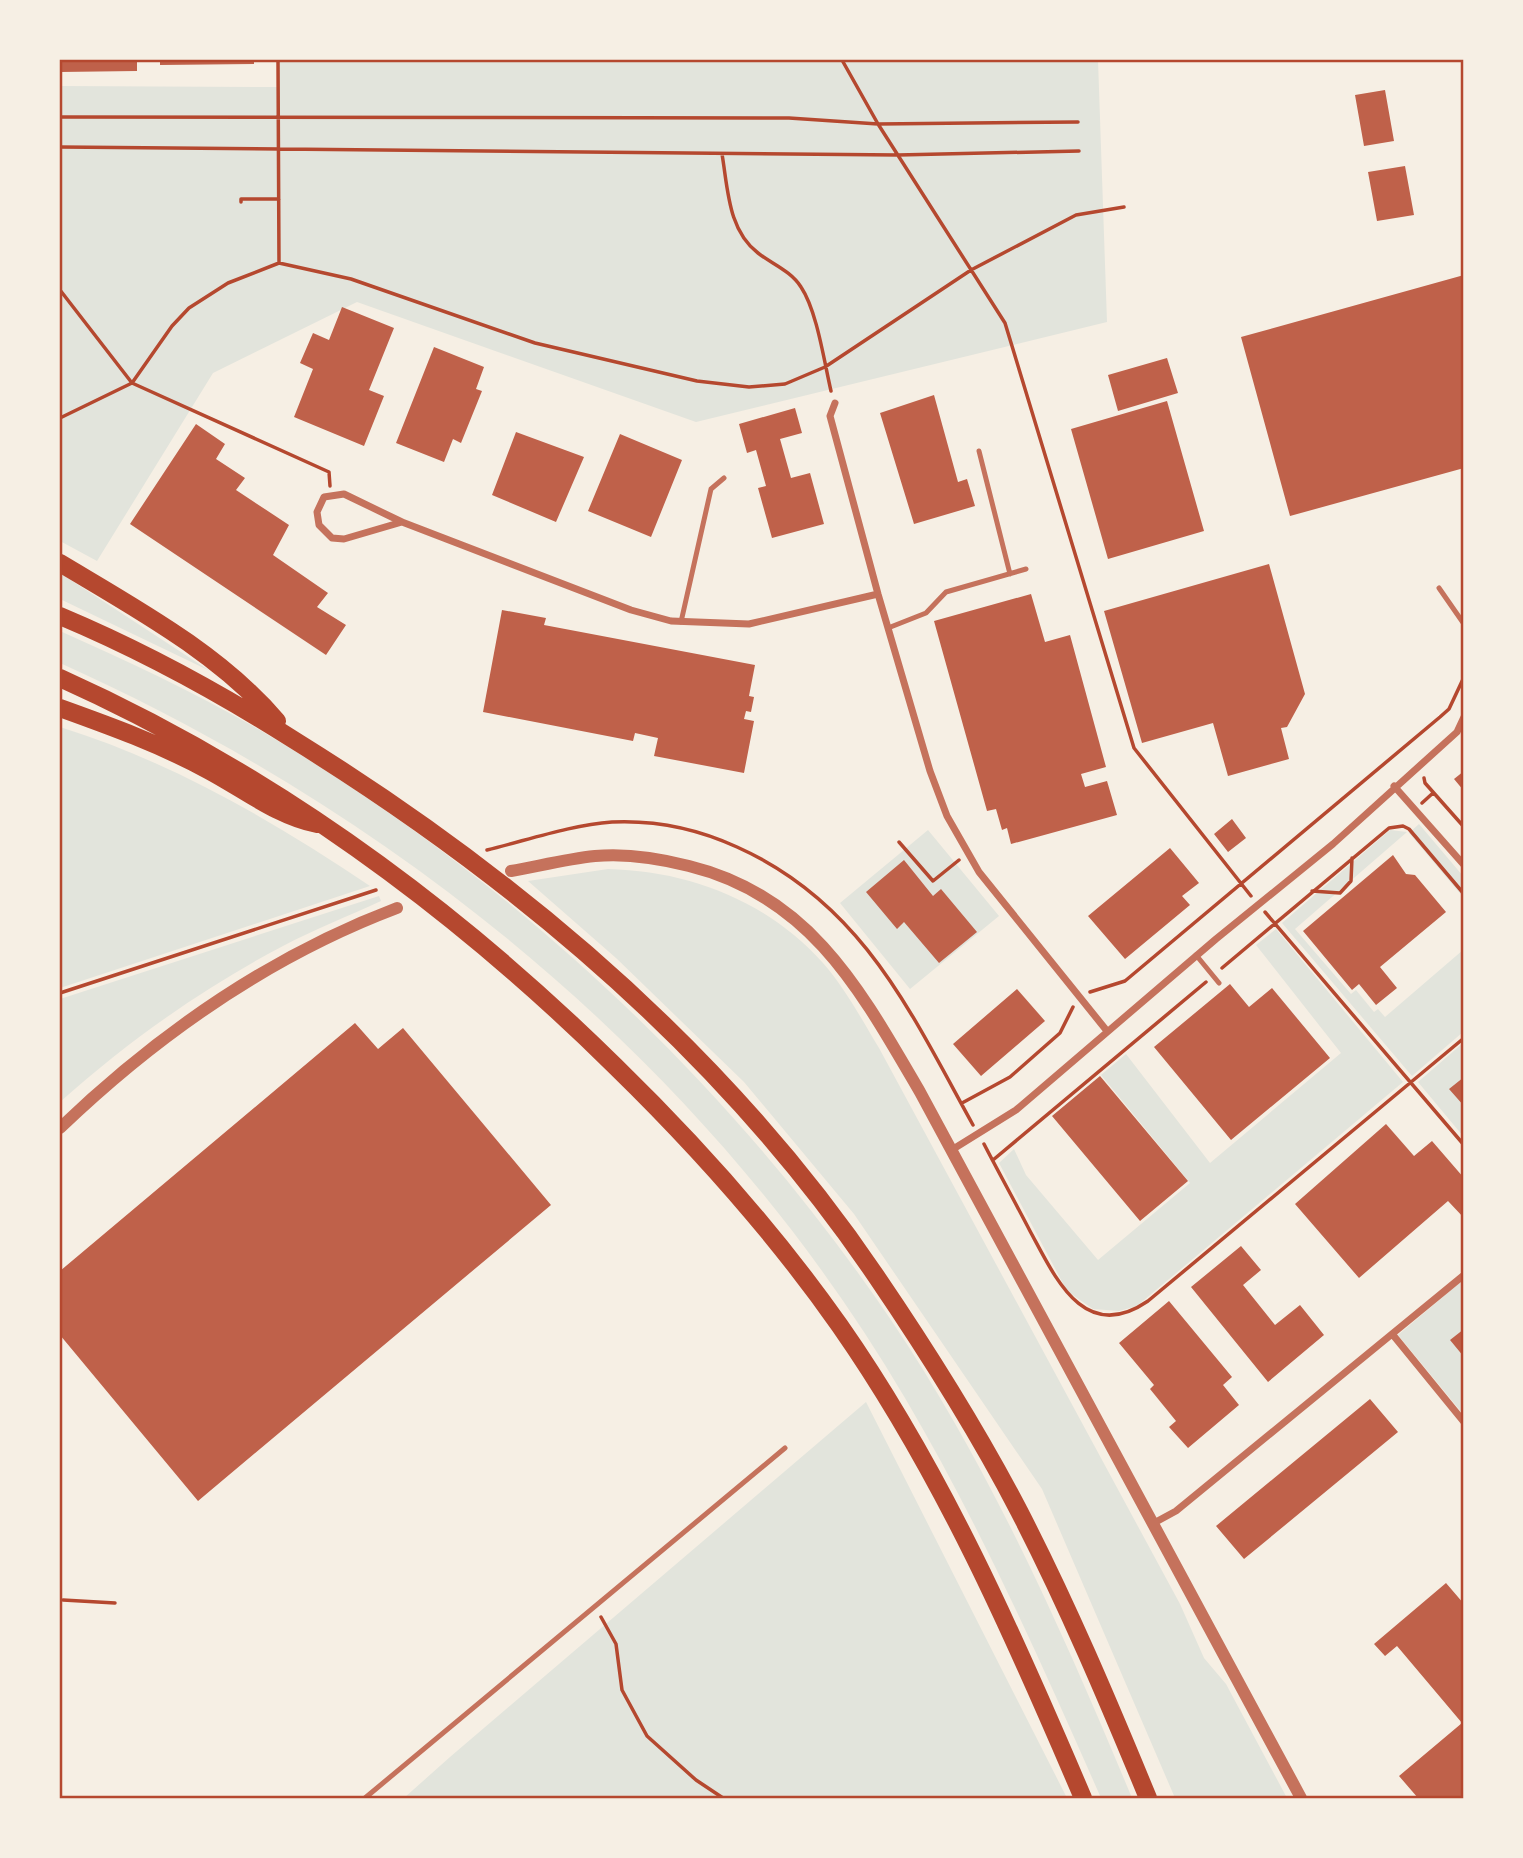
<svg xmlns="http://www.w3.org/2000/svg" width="1523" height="1858" font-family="'Golos Text',sans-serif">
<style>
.green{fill:#e2e4dc}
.building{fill:#bf614a}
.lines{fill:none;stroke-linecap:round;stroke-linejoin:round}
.path{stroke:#b5482f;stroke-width:3.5}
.service{stroke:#c5725c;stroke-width:5}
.minor{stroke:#c5725c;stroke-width:7}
.tertiary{stroke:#c5725c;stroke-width:12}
.motorway{stroke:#b5482f;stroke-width:18}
.neatline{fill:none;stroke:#b5482f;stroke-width:2.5}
</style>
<rect width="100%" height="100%" fill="#f6efe4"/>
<path class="green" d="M278 60H1098L1107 322 696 422 357 302 213 373 97 561 60 541V86L278 87Z
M60 573 210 671 60 599Z
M60 631C127 661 194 692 258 729 509 876 730 1081 893 1323 992 1471 1064 1635 1132 1798H1101C1041 1662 981 1527 905 1398 713 1071 404 817 60 663Z
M60 727C172 762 272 820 370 886L60 988Z
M1419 824 1463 876V897L1409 833Z
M928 830 999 916 910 989 840 903Z
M1390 830 1407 832 1295 929 1351 994 1356 990 1374 1012 1378 1009 1385 1017 1463 950V1032L1412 1076 1282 923Z
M608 869C690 871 767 901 823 963 845 988 862 1020 879 1048L1180 1604 1204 1658 1226 1684 1287 1798H1175L1042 1489 854 1214 744 1082 616 958 528 881Z
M379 896 381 901C349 916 315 929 283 946 203 988 127 1042 60 1102V999Z
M1276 929 1403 1082 1137 1306 1119 1311 1093 1309 1067 1291 999 1163 1014 1149 1026 1175 1098 1260 1190 1183 1101 1075 1126 1054 1210 1163 1341 1053 1256 945Z
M1463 1043V1136L1418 1082Z
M1463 1280V1414L1398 1335Z
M866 1402 1067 1798H404L450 1757Z"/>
<path class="building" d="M60 60H137V71L60 72Z
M160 60H254V64L160 65Z
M1385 90 1394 141 1364 146 1355 95Z
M1405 166 1414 215 1377 221 1368 172Z
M1464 275V468L1290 516 1241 337Z
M342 307 394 328 369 390 384 396 364 446 294 417 313 369 300 363 313 333 329 340Z
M434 347 484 367 476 389 482 391 461 443 453 439 444 462 396 443Z
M1167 358 1178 393 1118 411 1108 375Z
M934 395 958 482 967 479 975 506 914 524 880 413Z
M1167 401 1204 531 1108 559 1071 429Z
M795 408 802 433 780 439 791 478 810 473 824 524 772 538 758 488 766 486 756 450 747 453 739 424Z
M196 424 225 444 216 459 245 478 236 490 289 525 273 555 328 593 317 607 346 625 326 655 130 524Z
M516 432 584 457 556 522 492 495Z
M620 434 682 460 651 537 588 511Z
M1269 564 1305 694 1287 727 1281 728 1289 759 1228 776 1213 723 1142 743 1104 611Z
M1031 594 1045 642 1070 635 1106 767 1081 774 1085 787 1107 781 1117 815 1011 844 1007 828 1002 830 996 809 987 811 934 621Z
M502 610 546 618 544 625 755 665 749 696 754 697 751 712 746 711 744 719 754 721 744 773 654 756 658 738 635 733 633 741 483 712Z
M1464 771V791L1454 779Z
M1232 819 1246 838 1228 852 1214 834Z
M1170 848 1199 883 1182 896 1190 905 1125 959 1088 916Z
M1393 855 1406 874 1415 875 1446 912 1380 967 1397 988 1376 1005 1359 984 1352 990 1303 931Z
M904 860 933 896 941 889 977 932 939 963 904 922 897 929 866 892Z
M1230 984 1249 1007 1272 988 1330 1058 1231 1140 1154 1047Z
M1017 989 1045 1021 981 1076 953 1044Z
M355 1023 378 1049 403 1028 551 1205 198 1501 60 1335V1271Z
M1100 1076 1188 1181 1140 1221 1052 1116Z
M1464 1077V1106L1449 1089Z
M1386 1124 1414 1156 1432 1141 1464 1178V1218L1448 1201 1359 1278 1295 1204Z
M1241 1246 1261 1270 1243 1285 1275 1325 1300 1305 1324 1335 1268 1382 1191 1287Z
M1169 1301 1232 1377 1223 1385 1239 1405 1188 1448 1169 1427 1176 1421 1150 1389 1154 1385 1119 1343Z
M1464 1329V1357L1450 1340Z
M1370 1399 1398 1432 1244 1559 1216 1526Z
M1446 1583 1464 1604V1798H1418L1399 1776 1462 1723 1397 1646 1385 1656 1374 1644Z"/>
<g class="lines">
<path class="path" d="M278 60 279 263
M842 60 878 124 1005 323 1134 748 1251 896
M60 117 789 118 878 124 1078 122
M60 147 898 155 1079 151
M722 154C728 189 728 230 758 253 772 264 791 271 801 287 817 311 824 361 831 391
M241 202V199H279
M60 290 132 383 329 472 330 486
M60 418 132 383 172 326 189 308 228 283 279 263 351 279 535 343 697 381 749 387 785 384 825 367 971 270 1076 215 1124 207
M1424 778 1425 783 1464 827
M1422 803 1433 793
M899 842 933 881 959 860
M487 850C528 840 571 825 612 822 655 820 698 829 737 847 862 903 910 1011 973 1125
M1312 891 1340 893 1351 881 1352 858
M1265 912 1464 1145
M1222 968 1389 828 1403 826 1409 829 1464 894
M1090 992 1125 981 1440 717 1449 709 1464 677
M60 993 376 890
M962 1103 1010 1077 1060 1033 1073 1007
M984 1144C999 1173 1015 1202 1030 1231 1055 1277 1084 1345 1148 1301L1464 1038
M993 1160 1206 982
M63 1600 115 1603
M601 1617 616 1644 622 1690 647 1736 696 1780 723 1798"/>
<path class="service" d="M979 451 1010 574
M1439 588 1464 624
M681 622 711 489 724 478
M888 628 926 613 946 592 1026 569
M1196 955 1219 983
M365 1798 785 1448"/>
<path class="minor" d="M835 403 830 416 878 594 930 771 947 816 979 872 1107 1031
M402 522 344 494 324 497 317 512 319 525 332 538 344 539 402 522 631 610 671 621 749 624 878 594
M1394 786 1464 865
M950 1151 1016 1110 1216 939 1333 844 1457 732 1464 717
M1393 1335 1464 1422
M1152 1524 1176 1511 1464 1275"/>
<path class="tertiary" d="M511 871C539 866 567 859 595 856 627 853 658 858 689 866 811 896 861 991 920 1092L1301 1798
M60 1128C157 1035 270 956 397 908"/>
<path class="motorway" d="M60 563C135 608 220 654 277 721
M60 616C141 650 220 693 294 740 518 879 727 1056 876 1276 927 1351 977 1430 1019 1511 1067 1604 1108 1701 1148 1798
M60 678C269 772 452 905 615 1066 697 1146 774 1232 840 1326 942 1472 1014 1636 1083 1798
M60 708C110 726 160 744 208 770 244 789 277 816 317 824"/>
</g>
<rect width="1523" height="1858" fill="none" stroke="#f6efe4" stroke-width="122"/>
<rect x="61" y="61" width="1401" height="1736" class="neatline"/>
</svg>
